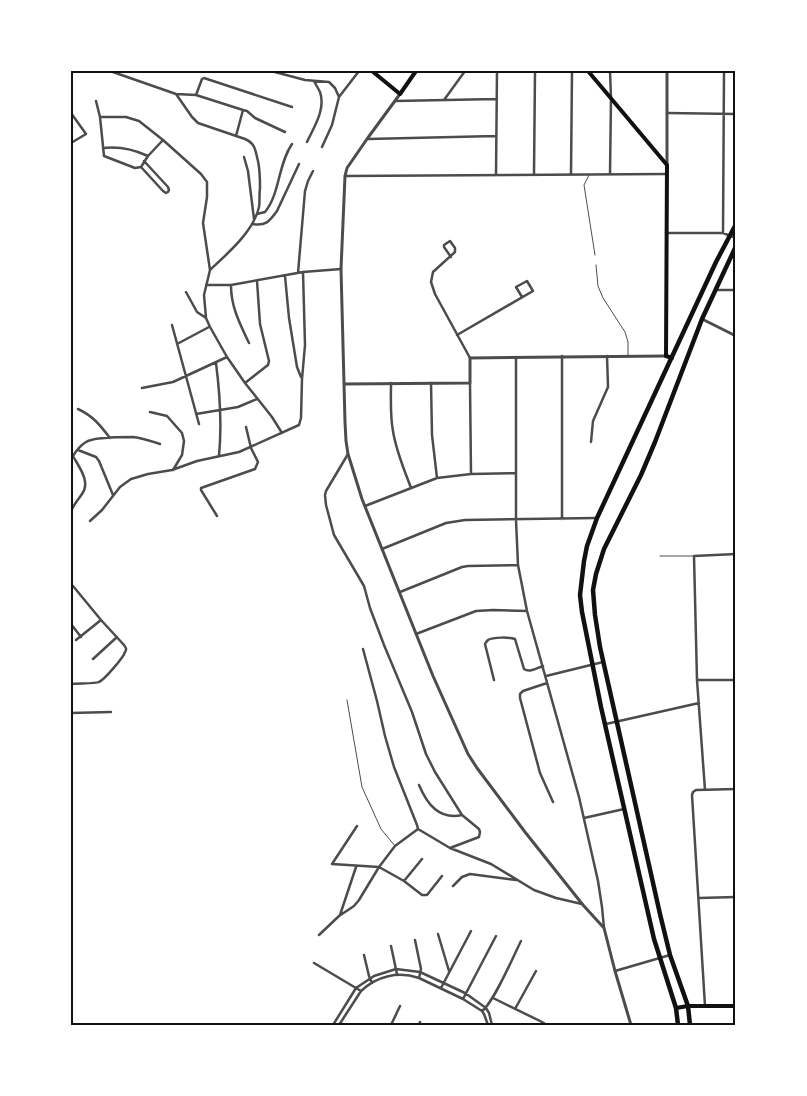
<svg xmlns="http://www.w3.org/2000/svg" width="807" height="1096" font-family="'Work Sans',sans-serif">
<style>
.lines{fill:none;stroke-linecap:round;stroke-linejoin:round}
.service{stroke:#4c4c4c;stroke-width:1}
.minor{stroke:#4c4c4c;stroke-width:2.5}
.tertiary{stroke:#4c4c4c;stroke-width:3}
.secondary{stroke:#111;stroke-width:4}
.primary{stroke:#111;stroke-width:4.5}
.neatline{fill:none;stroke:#111;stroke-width:2}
</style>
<rect width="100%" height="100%" fill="#fff"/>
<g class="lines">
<path class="service" d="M589 175 584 185 595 255
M596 265 598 286 603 298 625 332 628 342V355
M660 556H694
M347 700 362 787 381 829 395 846"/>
<path class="minor" d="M110 71 176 94 196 95 243 110 247 111 255 118 285 132
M271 71 305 80 329 82 335 88 339 97
M176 94 192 117 198 123 245 139C256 144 255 150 258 161 260 170 260 178 260 188 259 194 260 201 259 207 254 231 227 254 210 270
M196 95 202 79 204 78 292 107
M444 100 465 71
M96 101 100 117 104 156 135 168 141 167 163 191 166 193 168 192
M395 101 497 99
M71 113 86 134 71 143
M667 113 736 114
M100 117H126L139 121 163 140 201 174 207 182V197L203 223 210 270 204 295 206 318 210 327 227 357 245 383 272 417 282 433
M236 136 243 110
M368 139 496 136
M307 142C314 127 326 109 320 92 318 88 316 85 314 81
M322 147 332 125 339 97 359 71
M103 148C120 146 133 149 148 156
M244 157 248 171 254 219
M144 161 168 187 169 190 168 192
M141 167 148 156 163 140
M534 174 535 71
M571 174 572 71
M610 174 611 98 610 71
M496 175 497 71
M345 176 667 174
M257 214 265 212C280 194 278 164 292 144
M252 224C266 226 269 222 277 211L299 164
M666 233H723L736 238
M723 233 724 71
M451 257 444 247V245L450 241 455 248V252L433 272 431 282 435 294 470 358
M298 273 305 191 308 181 313 171
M285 276 289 318 297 367 301 377
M206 285H231L303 272 341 269
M231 286C231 307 240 324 249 343
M716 290H736
M186 292 197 312 206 318
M172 325 199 424
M457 335 533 291 527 281 516 287 522 297
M177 344 209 327
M562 356V519
M516 357V520L518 565 527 611 579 797 598 881 602 907 604 928
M216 363C220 394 222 425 219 456
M245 383 268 365 269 361 260 324 257 281
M391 383C391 399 390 416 393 431 396 451 404 469 411 488
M431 383 432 435 437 478
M470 383 471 474
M142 388 173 382 227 357
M78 409C93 416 100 425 110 438
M150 412 167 416 182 433 184 441 182 455 173 470
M196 414 238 407 257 399
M591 442 593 421 608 387 607 356
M78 450 96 457 99 461 113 495
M348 454 326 491 325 495 326 505 334 535 364 586 370 608 384 645 412 712 426 754 435 772 462 815 479 829 480 832 479 837 450 848
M365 506 437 478 471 474 516 473
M71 511C74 504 78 500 82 494 91 482 79 467 73 456 76 451 81 445 86 442 93 437 124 437 133 437 142 438 151 441 160 444
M217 516 201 490V488L255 469 258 462 251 448 246 427
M90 521 102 510 120 487 131 479 148 474 172 470 197 461 239 452 299 425 301 418 302 379 305 345 303 272
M382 549 446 523 465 520 596 518
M400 592 462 567 468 566 518 565
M71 624 81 637
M416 634 476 611 493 610 527 611
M76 640 101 620
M363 649 377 701 385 736 394 767 417 825 418 829
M93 659 117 637
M546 676 603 662
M494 680 485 644C486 642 487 641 488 640 493 637 510 637 515 639L524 669C530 673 537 668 543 666
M697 680H736
M547 683 523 691 520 694V698L540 773 553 802
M71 684C77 683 95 684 99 682 104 680 124 657 125 652 127 649 126 648 124 645L101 620 73 586
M71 713 111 712
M606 724 699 703
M419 785C427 804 439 820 462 815
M705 790 697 680 694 556 736 554
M584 818 624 809
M357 826 332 864 379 867 404 881 422 895H427L442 876
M418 829 450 848 491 864 534 890 556 898 582 904
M404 881 422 859
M453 886 462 877 470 874 516 880
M699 898 736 897
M340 915 356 867
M438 934 449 971
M319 935 339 916 354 906 359 900 379 867 395 846 418 829
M415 940 421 969 419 978
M391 946 397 974
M364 955 369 976 372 983
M314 963 361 991
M615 971 670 955
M441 988 471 931
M493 998 544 1023
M463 999 496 936
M705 1006 692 795 693 792 696 790 736 789
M515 1009 536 971
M482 1011C494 1002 513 957 521 941
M333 1025 356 988 374 976 396 969 420 972 465 993 486 1008 489 1013 492 1025
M339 1025 361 991C377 976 398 971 419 978L463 999 482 1011 484 1014 488 1025
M391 1025 400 1006
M419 1025 420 1022"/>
<path class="tertiary" d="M400 94 367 139 347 168 345 176 341 269 345 422 346 441 348 454 362 499 433 676 468 754 477 768 525 832 583 905 604 928 615 971 631 1025
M667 164V71
M702 319 736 336
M344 384 470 383V358L666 356"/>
<path class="secondary" d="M372 71 400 94 416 71
M588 71 667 165 666 356 672 358
M676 1008 688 1006H736"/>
<path class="primary" d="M678 1025 676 1008 654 939 601 707 582 612 580 595 584 561 587 546 597 518 716 262 736 224
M690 1025 688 1006 670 955 660 914 600 647 595 615 593 590 596 574 604 549 641 475 655 442 702 319 736 246"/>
</g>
<rect width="807" height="1096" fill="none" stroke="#ffffff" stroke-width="145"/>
<rect x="72" y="72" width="662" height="952" class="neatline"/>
</svg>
